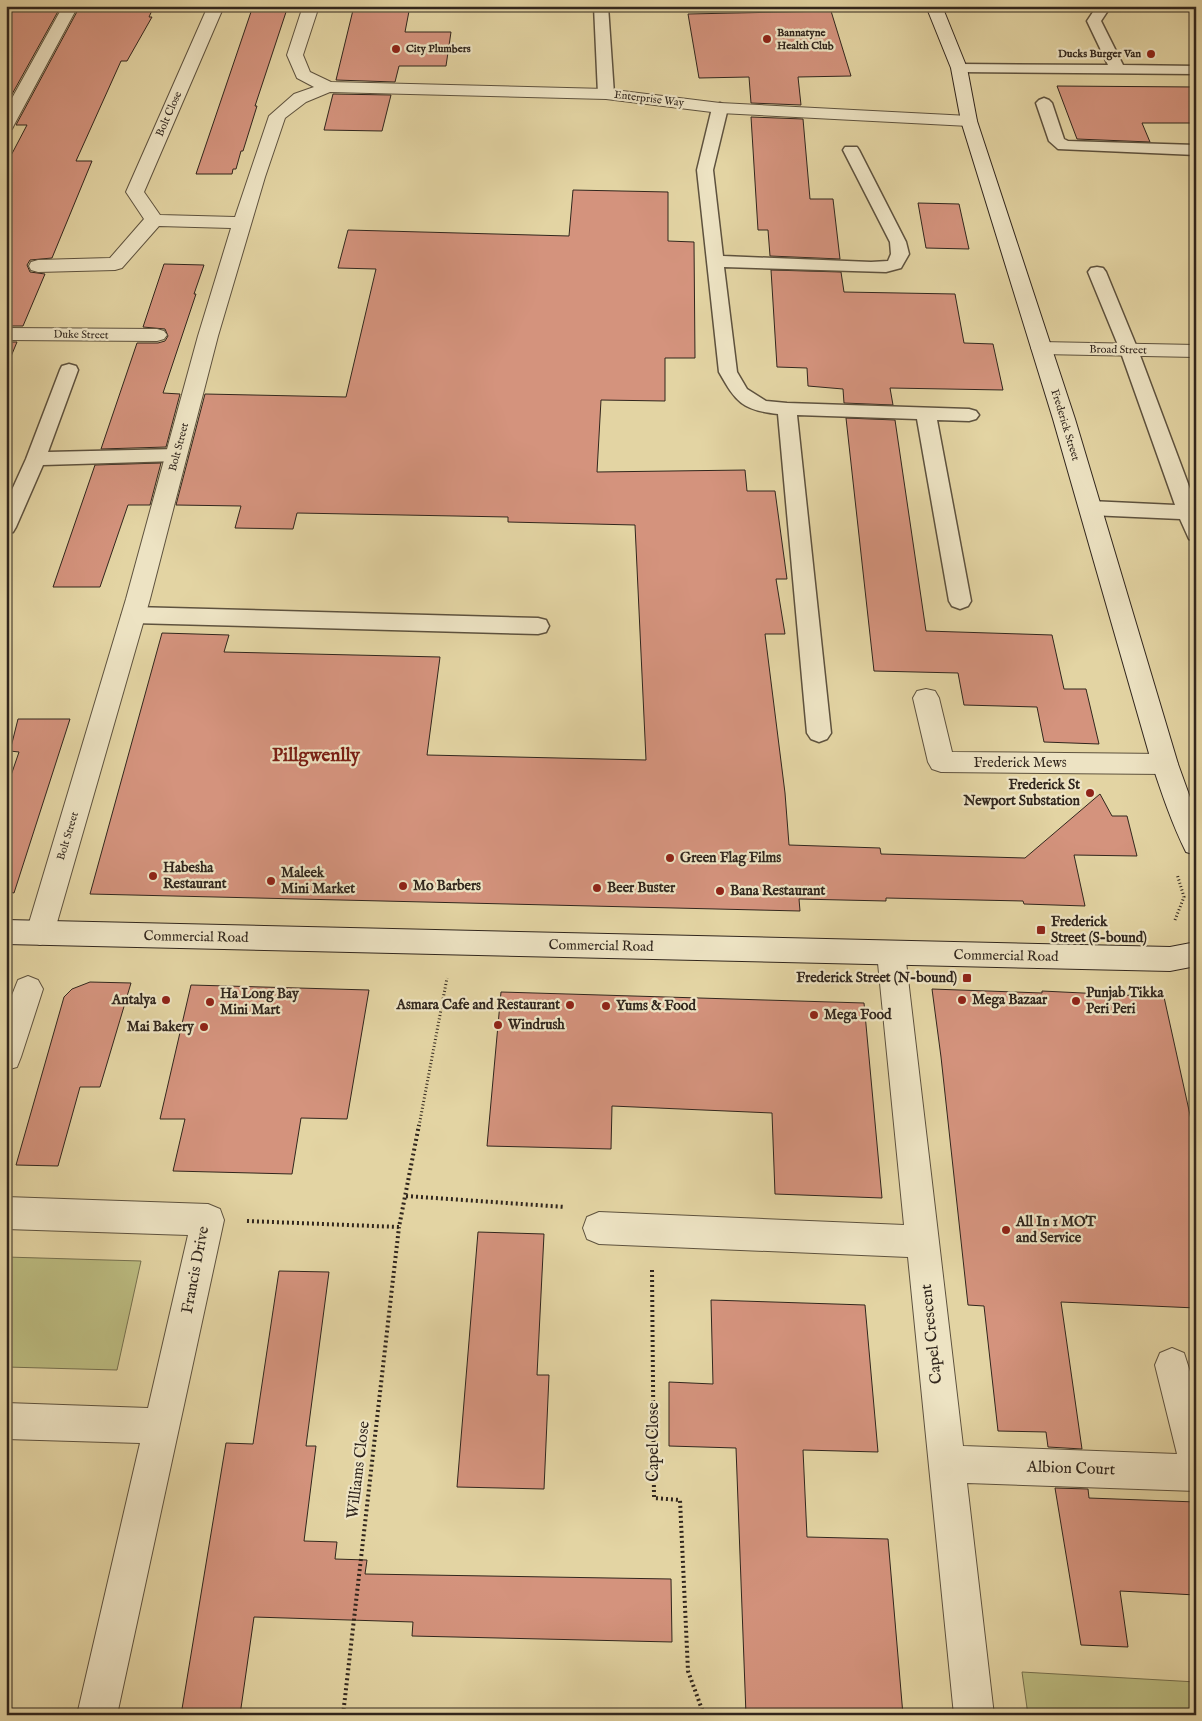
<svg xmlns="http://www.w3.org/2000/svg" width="1202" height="1721" font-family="'IM FELL English',serif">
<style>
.green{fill:#bbbb80;stroke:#76704e}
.building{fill:#d4937d;stroke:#31261d}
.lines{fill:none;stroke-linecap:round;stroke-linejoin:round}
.lane-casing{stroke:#5e523e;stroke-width:3}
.street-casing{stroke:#5e523e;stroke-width:2}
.secondary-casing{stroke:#31261d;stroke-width:2}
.path-far1{stroke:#31261d;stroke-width:3;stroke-dasharray:1 2.5;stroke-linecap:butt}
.path{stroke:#31261d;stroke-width:4;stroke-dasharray:2 3;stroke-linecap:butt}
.lane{fill:#ede3c3;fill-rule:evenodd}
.street{fill:#ede3c3;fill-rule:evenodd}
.secondary{fill:#ede3c3;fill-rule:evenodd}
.poi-dot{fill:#8f2418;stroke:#ede3c3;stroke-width:2}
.labels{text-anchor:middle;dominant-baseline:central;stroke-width:4.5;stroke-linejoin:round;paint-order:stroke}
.far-poi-label{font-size:11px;font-weight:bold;fill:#31261d;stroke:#ede3c3;text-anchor:start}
.far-street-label{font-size:11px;fill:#31261d;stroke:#ede3c3}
.street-label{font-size:14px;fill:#31261d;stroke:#ede3c3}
.poi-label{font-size:14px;font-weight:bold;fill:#31261d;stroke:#ede3c3;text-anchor:start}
.near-street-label{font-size:16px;fill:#31261d;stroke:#ede3c3}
.district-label{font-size:19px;font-weight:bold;fill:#7a1f14;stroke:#ede3c3}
</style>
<rect width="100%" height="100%" fill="#e3d4a3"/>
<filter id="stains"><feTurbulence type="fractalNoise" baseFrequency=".004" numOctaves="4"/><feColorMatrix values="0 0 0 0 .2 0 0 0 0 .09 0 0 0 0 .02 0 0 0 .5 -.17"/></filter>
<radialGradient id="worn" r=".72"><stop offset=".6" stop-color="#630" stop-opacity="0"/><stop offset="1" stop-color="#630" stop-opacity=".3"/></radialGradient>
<path class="green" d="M6 1257 141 1261 117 1370 6 1367Z
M1022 1672 1196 1682V1715H1028Z"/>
<path class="building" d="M6 6H61L6 105Z
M80 6H154L149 17H152L127 61H121L76 161H92L52 258 30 260 27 265 30 272 45 274 23 326H6V165L27 125H16Z
M253 6H288L255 106H257L243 151H241L236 169H233L232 174H196Z
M354 6H410L405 32H451L446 66H399L395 82 336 80Z
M831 11 851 76 798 77 801 105 751 103 749 77 699 78 688 14Z
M1057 86 1196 87V123H1142L1150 142 1077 139Z
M333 94 391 95 382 131 324 130Z
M751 117 803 119 810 199H833L840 259 770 256 768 230H758Z
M573 190 668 192V241L694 242 695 358H665V401L601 400 597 472 745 470 747 491H775L787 579H776L785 634H765L785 793 789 845 880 848 881 854 1025 858 1100 794 1112 816H1127L1137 856 1074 855 1085 906 1024 904 1023 901 886 898V901L799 899 800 911 90 894 162 633 229 635 224 652 440 657 427 755 646 760 635 525 508 522V517L297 513 293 529 235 528 241 506 176 505 205 394 346 397 376 269 338 268 348 230 569 236Z
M918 203 959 204 969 249 926 248Z
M164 264 204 265 194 294H196L163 393 180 394 166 447 101 449 137 343H158L165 341 168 336 165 329 143 327Z
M771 270 841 272 844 292 955 294 964 343 993 344 1003 390 890 388 893 405 844 403 843 389 808 386 807 368 777 367Z
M6 342H17L7 366H6Z
M846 418 895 420 926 631 1052 635 1064 689H1086L1099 744 1044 742 1037 707 964 705 958 673 874 671Z
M161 463 150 505H128L100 587H53L95 465Z
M18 719H70L14 893 6 891V790L19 752 10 751Z
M90 982 131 983 100 1087H80L58 1166 16 1165 64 997 72 989Z
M191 985 369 990 347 1119 301 1118 292 1174 173 1171 185 1119H160Z
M932 989 1042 993V991L1164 997 1196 1142V1308L1061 1302 1082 1449 1048 1447 1046 1432 998 1431 984 1306 968 1305 941 1057Z
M501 992 864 1003 882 1198 775 1194 772 1113 612 1106 611 1149 487 1146Z
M478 1232 544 1234 537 1375H549L544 1489 457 1487Z
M279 1271 329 1272 306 1446H316L304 1541 337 1542 335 1559 367 1560 365 1574 671 1579 672 1642 412 1636 413 1622 254 1617 240 1715H181L226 1443 253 1444Z
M711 1300 865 1305 878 1452 803 1450 807 1537 888 1539 903 1715H746L736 1448 669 1446V1382L713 1384Z
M1055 1488 1088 1489 1089 1498 1196 1502V1595L1120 1591 1128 1647 1081 1645Z"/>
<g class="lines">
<g class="lane-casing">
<path id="lane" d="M594 6H608L614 94 611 97H601L598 94Z
M1097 6H1111L1101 21 1123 65 1196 66V74L959 72 954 71 952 68 954 65 959 64 1108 65 1087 21Z
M1044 98 1049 100 1052 103 1064 139 1068 141 1196 145V155L1058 149 1049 141 1036 103 1039 100Z
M720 103 725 105 728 108 713 170 723 256 871 262 888 261 891 254 890 242 843 150 845 147H857L859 150 906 242 909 254 901 268 886 272 724 267 737 372 747 389 766 401 787 403 969 409 976 411 979 415 976 419 969 421 937 420 971 601 968 606 960 609 952 606 949 601 917 419 797 415 831 733 827 739 819 742 811 739 807 733 778 414C742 410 736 402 719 372L697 170 712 108 715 105Z
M1097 267 1103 268 1106 272 1138 350 1196 505V541L1189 539 1180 519 1090 515 1083 513 1080 508 1083 503 1090 501 1175 505 1120 350 1088 272 1091 268Z
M69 364 76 366 78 370 48 452 177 449 184 451 187 455 184 459 177 461 43 465 16 527 13 532 6 534V503L26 459 60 370 62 366Z
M133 607 538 618 546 620 549 626 546 632 538 634 133 623 125 620 122 615 125 610Z"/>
</g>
<g class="street-casing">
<path id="street" d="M63 6H78L14 125 12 129 6 130V109Z
M208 6H224L144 192 160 215 235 217 269 116 294 94 314 87 297 78 287 55 303 6H319L303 55 310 72 331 82 606 89 720 103 969 116 975 117 977 121 975 125 969 126 720 113 606 99 330 92 306 102 285 118 265 177 218 336 150 599 54 933 50 941 40 945 30 941 26 933 126 599 198 336 231 228 159 226 122 268 115 270 38 272 31 270 29 266 31 262 38 260 110 258 144 219 126 192Z
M6 328 157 329 164 331 167 335 164 339 157 341 6 340Z
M1041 342 1196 345V357L1041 354 1034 352 1031 348 1034 344Z
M926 689 935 691 939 698 952 752 1165 754 1174 757 1178 764 1174 771 1165 774 941 772 932 769 928 762 913 698 917 691Z
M891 941 901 944 905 953 963 1446 1177 1454 1155 1365 1160 1353 1172 1348 1184 1353 1196 1390V1491L967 1483 994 1715H954L908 1257 599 1244 587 1239 583 1228 587 1217 599 1212 904 1225 877 953 881 944Z
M28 976 38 980 43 989 21 1057 17 1067 6 1070V1010L18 980Z
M6 1197 208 1204 220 1209 224 1220 117 1715H77L140 1443 6 1439V1403L148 1408 188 1235 6 1229Z"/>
</g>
<g class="secondary-casing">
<path id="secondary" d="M926 6H942L967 68 977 121 1075 419 1178 764 1196 814V855L1186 852C1172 824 1162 794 1152 764L1053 419 961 121 951 68Z
M6 920 1170 947 1196 942V966L1170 971 6 944Z"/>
</g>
<path class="path-far1" d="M1175 920 1184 897 1177 874
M419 1126 447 978"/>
<path class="path" d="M406 1196 565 1207
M247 1221 399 1227 419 1125
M652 1270 654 1498 680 1500 688 1671 704 1715
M343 1715 399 1227"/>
<use href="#lane" class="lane"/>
<use href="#street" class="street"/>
<use href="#secondary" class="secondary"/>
</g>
<g class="poi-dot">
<circle cx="767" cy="39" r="5"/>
<circle cx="396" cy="49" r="5"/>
<circle cx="1151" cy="54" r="5"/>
<circle cx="1090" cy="793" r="5"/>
<circle cx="670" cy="858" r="5"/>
<circle cx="153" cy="876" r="5"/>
<circle cx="271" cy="881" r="5"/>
<circle cx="403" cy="886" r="5"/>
<circle cx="597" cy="888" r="5"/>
<circle cx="720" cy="891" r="5"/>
<rect x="1036" y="925" width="10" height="10" rx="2.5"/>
<rect x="962" y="973" width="10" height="10" rx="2.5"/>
<circle cx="166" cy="1000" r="5"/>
<circle cx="962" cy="1000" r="5"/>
<circle cx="1076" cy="1001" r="5"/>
<circle cx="210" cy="1002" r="5"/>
<circle cx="570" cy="1005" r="5"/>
<circle cx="606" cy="1006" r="5"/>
<circle cx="814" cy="1015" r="5"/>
<circle cx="498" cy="1025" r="5"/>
<circle cx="204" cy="1027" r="5"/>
<circle cx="1006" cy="1230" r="5"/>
</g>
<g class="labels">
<g class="far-poi-label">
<text x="777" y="33">Bannatyne<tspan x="777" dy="13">Health Club</tspan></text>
<text x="406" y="49">City Plumbers</text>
<text x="1141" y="54" text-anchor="end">Ducks Burger Van</text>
</g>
<g class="far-street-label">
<text transform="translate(649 99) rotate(7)">Enterprise Way</text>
<text transform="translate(169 114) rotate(-66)">Bolt Close</text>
<text transform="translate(81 335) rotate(1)">Duke Street</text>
<text transform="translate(1118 350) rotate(1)">Broad Street</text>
<text transform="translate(1065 425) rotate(73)">Frederick Street</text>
<text transform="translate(179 447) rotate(-75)">Bolt Street</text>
<text transform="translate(68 836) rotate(-73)">Bolt Street</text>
</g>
<g class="street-label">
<text x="1020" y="763">Frederick Mews</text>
<text transform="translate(196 937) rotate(1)">Commercial Road</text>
<text transform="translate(601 946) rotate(1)">Commercial Road</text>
<text transform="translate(1006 956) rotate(1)">Commercial Road</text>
</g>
<g class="poi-label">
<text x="1080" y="785" text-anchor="end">Frederick St<tspan x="1080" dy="16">Newport Substation</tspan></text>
<text x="680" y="858">Green Flag Films</text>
<text x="163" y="868">Habesha<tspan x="163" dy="16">Restaurant</tspan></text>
<text x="281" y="873">Maleek<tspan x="281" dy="16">Mini Market</tspan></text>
<text x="413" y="886">Mo Barbers</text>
<text x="607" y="888">Beer Buster</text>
<text x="730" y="891">Bana Restaurant</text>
<text x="1051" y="922">Frederick<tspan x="1051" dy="16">Street (S-bound)</tspan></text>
<text x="957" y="978" text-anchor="end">Frederick Street (N-bound)</text>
<text x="1086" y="993">Punjab Tikka<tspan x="1086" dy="16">Peri Peri</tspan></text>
<text x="220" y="994">Ha Long Bay<tspan x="220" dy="16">Mini Mart</tspan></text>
<text x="156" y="1000" text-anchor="end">Antalya</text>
<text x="972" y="1000">Mega Bazaar</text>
<text x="560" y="1005" text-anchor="end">Asmara Cafe and Restaurant</text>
<text x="616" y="1006">Yums &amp; Food</text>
<text x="824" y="1015">Mega Food</text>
<text x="508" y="1025">Windrush</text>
<text x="194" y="1027" text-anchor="end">Mai Bakery</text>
<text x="1016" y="1222">All In 1 MOT<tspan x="1016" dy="16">and Service</tspan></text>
</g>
<g class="near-street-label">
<text transform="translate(196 1270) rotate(-79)">Francis Drive</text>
<text transform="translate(932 1334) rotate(-96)">Capel Crescent</text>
<text transform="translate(654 1442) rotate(-90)">Capel Close</text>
<text transform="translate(1071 1469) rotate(2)">Albion Court</text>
<text transform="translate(359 1470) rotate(-83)">Williams Close</text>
</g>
<g class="district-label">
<text x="316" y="756">Pillgwenlly</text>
</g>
</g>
<rect width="1202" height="1721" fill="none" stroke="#e3d4a3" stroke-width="25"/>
<rect x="8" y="8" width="1187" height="1706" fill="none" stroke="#31261d" stroke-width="2.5"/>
<rect x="12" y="12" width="1177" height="1696" fill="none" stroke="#31261d"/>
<rect width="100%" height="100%" filter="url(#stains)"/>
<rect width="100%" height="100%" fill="url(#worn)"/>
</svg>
